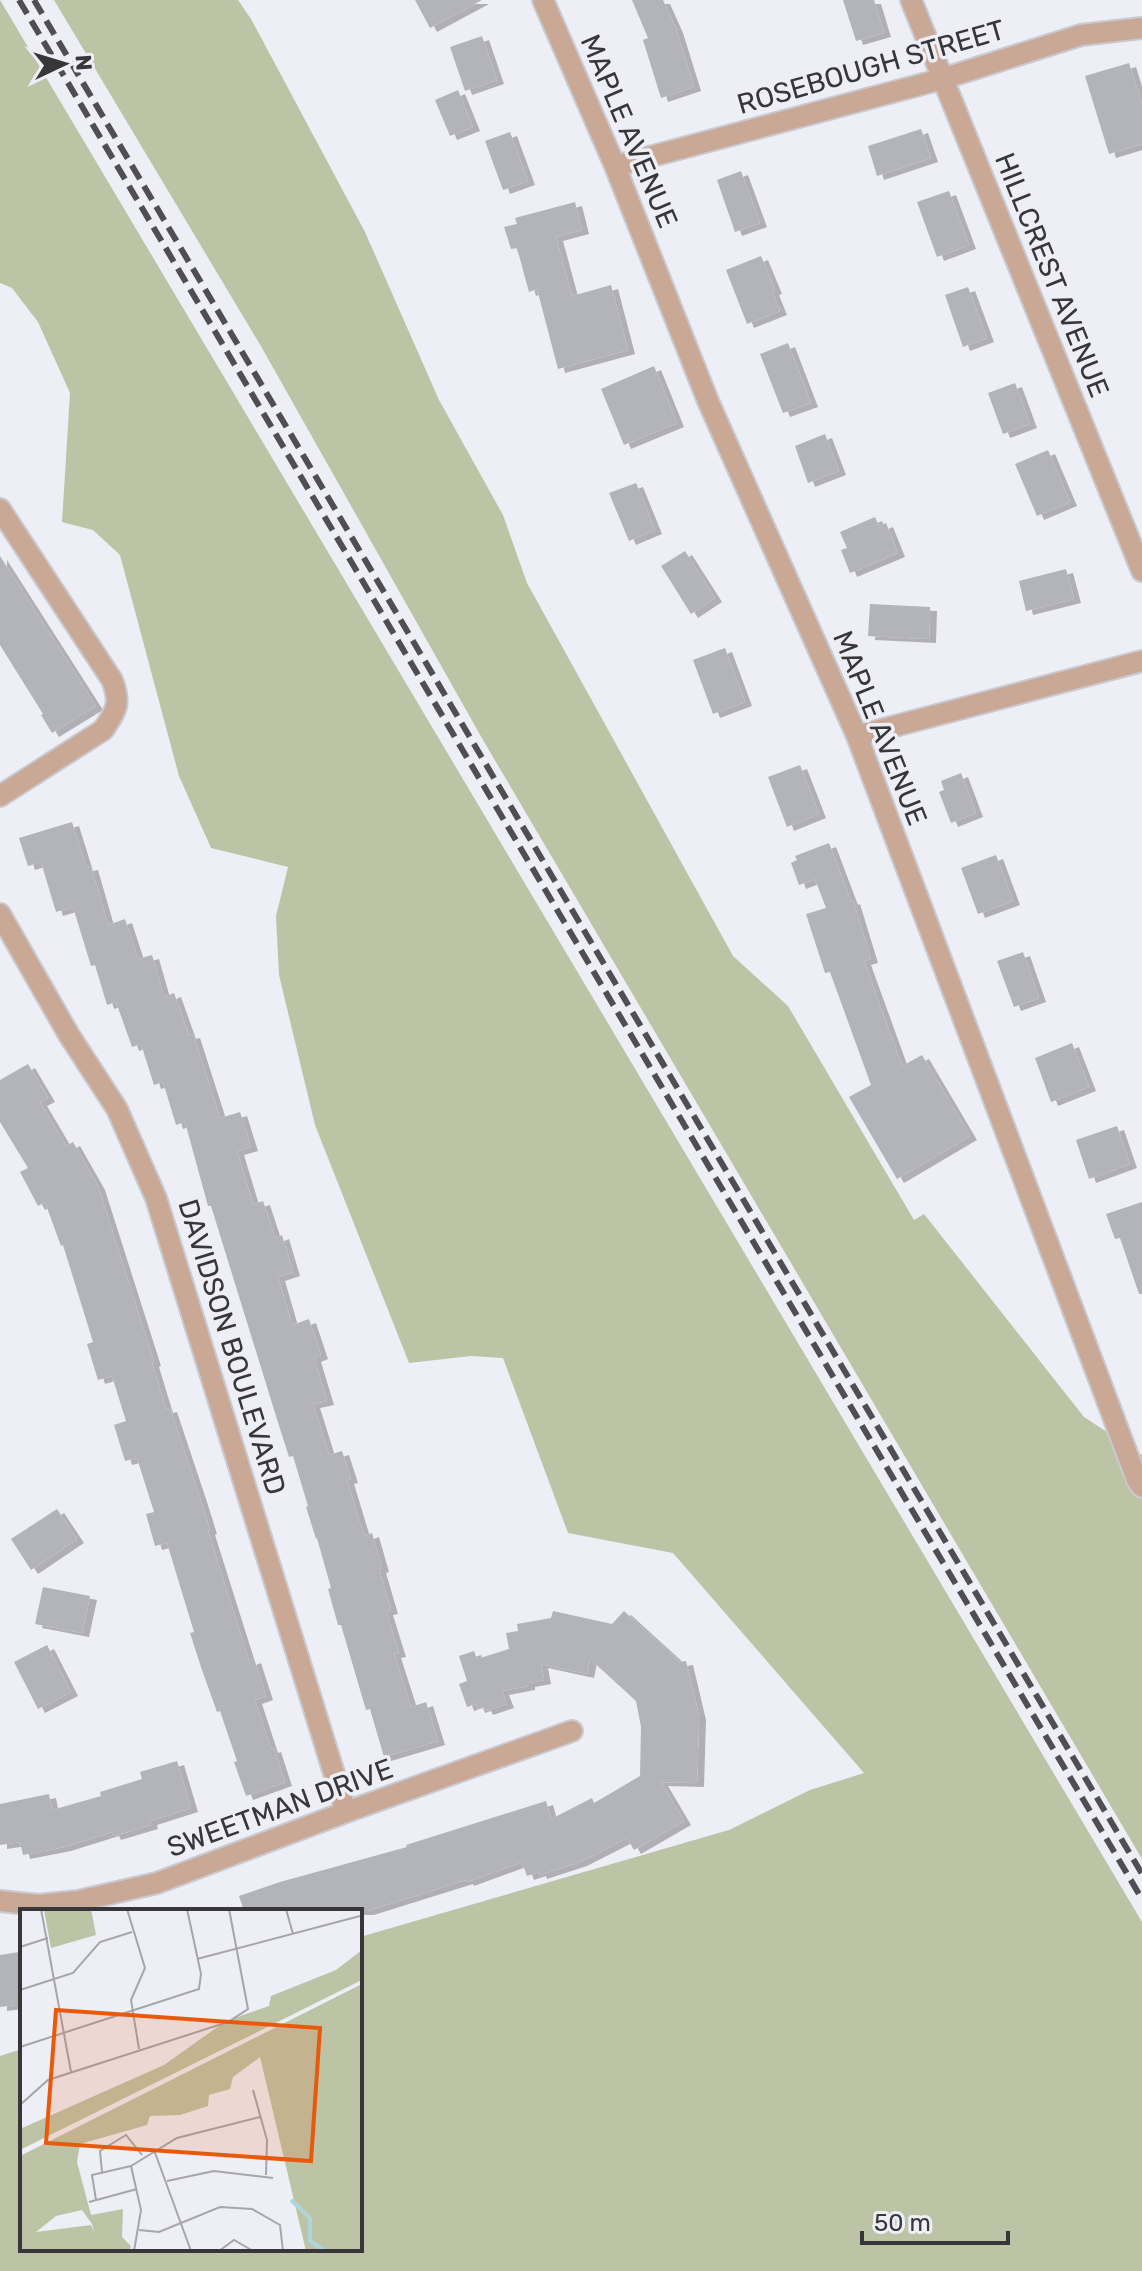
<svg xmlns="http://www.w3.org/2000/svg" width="1142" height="2271" font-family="Rubik,sans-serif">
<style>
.green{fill:#bdc3a5}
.building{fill:#b3b3ba;filter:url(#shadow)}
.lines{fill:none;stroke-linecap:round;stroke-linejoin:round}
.minor-casing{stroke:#c9c9d0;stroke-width:24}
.minor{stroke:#c9a996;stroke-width:20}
.rail{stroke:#4f4f53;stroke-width:6;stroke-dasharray:16 8;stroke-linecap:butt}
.labels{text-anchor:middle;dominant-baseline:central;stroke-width:7;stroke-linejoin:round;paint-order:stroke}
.street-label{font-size:28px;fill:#37373a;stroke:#eeeef6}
.inset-river{fill:none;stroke:#aed5dc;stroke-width:4}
.inset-road{fill:none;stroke:#a5a5ab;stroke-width:2}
.view{fill:#e8590c;fill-opacity:0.15;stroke:#e8590c;stroke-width:4}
.inset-edge{fill:none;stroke:#37373a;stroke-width:4}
</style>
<defs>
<filter id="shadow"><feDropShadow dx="7" dy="4" stdDeviation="0" flood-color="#0004"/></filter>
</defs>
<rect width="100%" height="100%" fill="#eeeef6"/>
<path class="green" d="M0 0 1142 1922V2271H0V2056L22 2049V2249H360V1937L729 1830 810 1790 864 1773 673 1553 568 1533 503 1358 471 1356 409 1363 315 1125 279 975 276 916 288 867 211 848 179 776 120 555 93 530 62 522 70 393 38 322 12 288 0 283Z
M54 0H238L251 19 365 232 439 400 503 515 527 583 733 956 788 1006 914 1220 924 1214 1084 1417 1142 1455V1859L483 740 262 348Z"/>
<path class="building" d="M415 0H482L430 28Z
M632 0H663L676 29 694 87 661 98 643 40 648 38Z
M843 0H874L884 33 856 41Z
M482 36 497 80 465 91 450 47Z
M1129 63 1142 105V144L1109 154 1085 76Z
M458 90 473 127 450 136 435 100Z
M921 129 931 158 877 176 868 146Z
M510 132 528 181 503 190 485 141Z
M741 171 760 223 735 232 717 180Z
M949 191 969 245 937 257 917 202Z
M575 202 582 230 556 237 572 296 611 285 628 350 558 369 537 289 529 292 517 248 511 249 504 227 517 224 515 218Z
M761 256 775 290 772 291 780 311 747 324 726 270Z
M968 287 987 338 963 347 945 295Z
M788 343 811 403 783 413 760 354Z
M654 366 677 423 624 445 601 389Z
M1015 383 1030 424 1003 434 988 393Z
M825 434 839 471 808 483 795 446Z
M1048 450 1070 502 1037 516 1015 464Z
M636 483 655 530 629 541 609 493Z
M875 517 879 526 886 523 898 553 850 573 841 550 847 548 840 532Z
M685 551 715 598 691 614 661 566Z
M0 556 96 706 52 733 41 715 43 714 0 645Z
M1066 569 1074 599 1026 611 1019 581Z
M870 604 930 607 929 639 868 636Z
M725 648 745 702 713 714 693 660Z
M800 765 819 814 787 827 768 777Z
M961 773 976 813 951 823 939 792 944 790 941 781Z
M72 822 86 867 91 866 108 925 125 919 138 959 152 955 164 997 174 993 189 1035 193 1034 220 1118 240 1112 251 1147 237 1151 253 1204 263 1201 275 1238 282 1235 293 1272 278 1277 292 1325 309 1319 321 1355 314 1358 327 1401 313 1404 329 1455 342 1451 351 1479 347 1480 364 1536 372 1533 382 1568 379 1569 391 1610 386 1611 399 1653 394 1654 411 1707 426 1702 438 1741 384 1757 370 1709 366 1710 341 1625H338L328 1589 331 1588 317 1538 316 1539 306 1507 308 1506 293 1456 289 1457 276 1416 211 1206H208L185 1122 176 1125 163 1082 154 1085 141 1044 132 1047 116 1002 107 1005 95 965 91 966 73 907 56 912 41 862 28 866 19 838Z
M829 843 851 901 853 900 871 959 864 961 902 1066 922 1055 970 1136 897 1179 849 1097 871 1085 830 972 825 973 806 914 826 908 815 879 799 885 791 863 797 860 795 856Z
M996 855 1013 901 978 914 961 868Z
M1023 952 1039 998 1014 1007 997 961Z
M1072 1043 1089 1087 1051 1102 1035 1058Z
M28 1064 48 1098 40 1102 66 1146 73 1142 98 1186 154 1362 152 1363 166 1409 170 1408 200 1498 210 1530 208 1531 249 1661 254 1659 266 1696 255 1700 271 1749 274 1748 285 1782 246 1796 234 1762 237 1761 220 1711 217 1712 202 1670 190 1633 194 1632 167 1543 155 1546 146 1514 154 1512 137 1458 125 1461 114 1425 126 1421 112 1376 98 1380 87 1344 93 1342 63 1245 61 1246 45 1202 38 1206 20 1172 28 1168 0 1122V1080Z
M1117 1126 1130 1164 1089 1179 1076 1140Z
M1142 1202V1294H1139L1120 1238 1115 1239 1106 1214Z
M57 1509 77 1539 31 1570 11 1539Z
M43 1587 90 1596 82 1633 35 1624Z
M553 1611 612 1624 624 1611 680 1662 686 1661 699 1716 697 1783 661 1782 684 1821 634 1850 627 1838 580 1862 540 1875 539 1872 527 1876 522 1862 467 1882 466 1880 367 1911H244L239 1896 280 1882 407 1847 406 1845 546 1801 551 1819 592 1798 594 1803 640 1776 641 1727 636 1701 590 1659 587 1674 541 1664 544 1680 528 1683V1686L502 1691 507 1704 486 1711 484 1707 478 1709 476 1704 467 1707 459 1684 467 1681 459 1656 474 1651 477 1659 509 1649 506 1633 518 1631 517 1624 551 1618Z
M47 1645 71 1692 38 1709 14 1662Z
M177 1761 191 1808 150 1821 151 1825 114 1836 112 1832 64 1847 23 1855 20 1842 0 1845V1804L49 1794 52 1810 101 1796 100 1792 142 1779 140 1772Z
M19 1952 22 1970V2004L0 2007V1955Z"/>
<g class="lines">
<g class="minor-casing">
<path id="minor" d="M543 0 615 166 708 401 857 736 1137 1480 1142 1487
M911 0 1142 571
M615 166 942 79 1081 35 1142 28
M0 509 112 680C121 703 117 710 103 730L0 796
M857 736 1142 661
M0 914 69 1035 117 1109 156 1198 346 1812
M0 1901 38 1905 78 1901 157 1883 346 1812 572 1731"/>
</g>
<use href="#minor" class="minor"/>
<path class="rail" d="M19 0 1142 1899
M34 0 1142 1874"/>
</g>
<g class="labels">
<g class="street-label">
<text transform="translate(871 67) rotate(-16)">ROSEBOUGH STREET</text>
<text transform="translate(629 131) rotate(67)">MAPLE AVENUE</text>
<text transform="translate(1052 275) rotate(68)">HILLCREST AVENUE</text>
<text transform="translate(880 728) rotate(68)">MAPLE AVENUE</text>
<text transform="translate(232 1347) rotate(73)">DAVIDSON BOULEVARD</text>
<text transform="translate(280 1808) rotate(-20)">SWEETMAN DRIVE</text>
</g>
</g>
<g transform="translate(20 1909)">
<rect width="342" height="342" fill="#eeeef6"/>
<path d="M71 0 76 26 31 39 24 1ZM342 41V71L0 241V220L144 156 206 112 249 97 251 87 316 61ZM342 75V342H286L240 148 213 168 210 180 189 186 188 197 160 206 130 207 127 216 60 235 57 253 71 306 103 300 102 328 111 337 109 342H0V247ZM62 301 72 315 75 325 71 316 16 323 36 307Z" fill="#bdc3a5" fill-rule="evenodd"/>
<path class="inset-river" d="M271 291 290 309V332L305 342"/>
<path class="inset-road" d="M21 0 51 163M107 0 125 59 111 91 119 140M266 0 273 25M0 38 28 29M177 50 340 7M0 81 53 64 80 33 112 23M0 138 179 80 181 65 167 0M233 181 247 231 246 266M0 196 28 171 208 113 228 100 209 0M134 241 171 342M111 257 157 229 240 208M111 257 121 301 114 342M82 263 80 242 106 226 122 246M147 272 194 262 253 269M76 291 72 266 111 257M69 293 117 280M119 321 139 323 200 298 232 300 260 316 263 342M199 342 214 331 233 342"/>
<path class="view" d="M36 101 300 119 291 252 26 234Z"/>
<rect width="342" height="342" class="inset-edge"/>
</g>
<g transform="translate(64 64) rotate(86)" stroke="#eeeef6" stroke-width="6" paint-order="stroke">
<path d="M0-6L14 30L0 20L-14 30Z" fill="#37373a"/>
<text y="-12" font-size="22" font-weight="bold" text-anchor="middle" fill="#37373a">N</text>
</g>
<path d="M862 2231v12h146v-12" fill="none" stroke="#37373a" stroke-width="4"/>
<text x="874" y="2231" font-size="24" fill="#37373a" stroke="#eeeef6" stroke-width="6" paint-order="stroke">50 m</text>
</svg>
